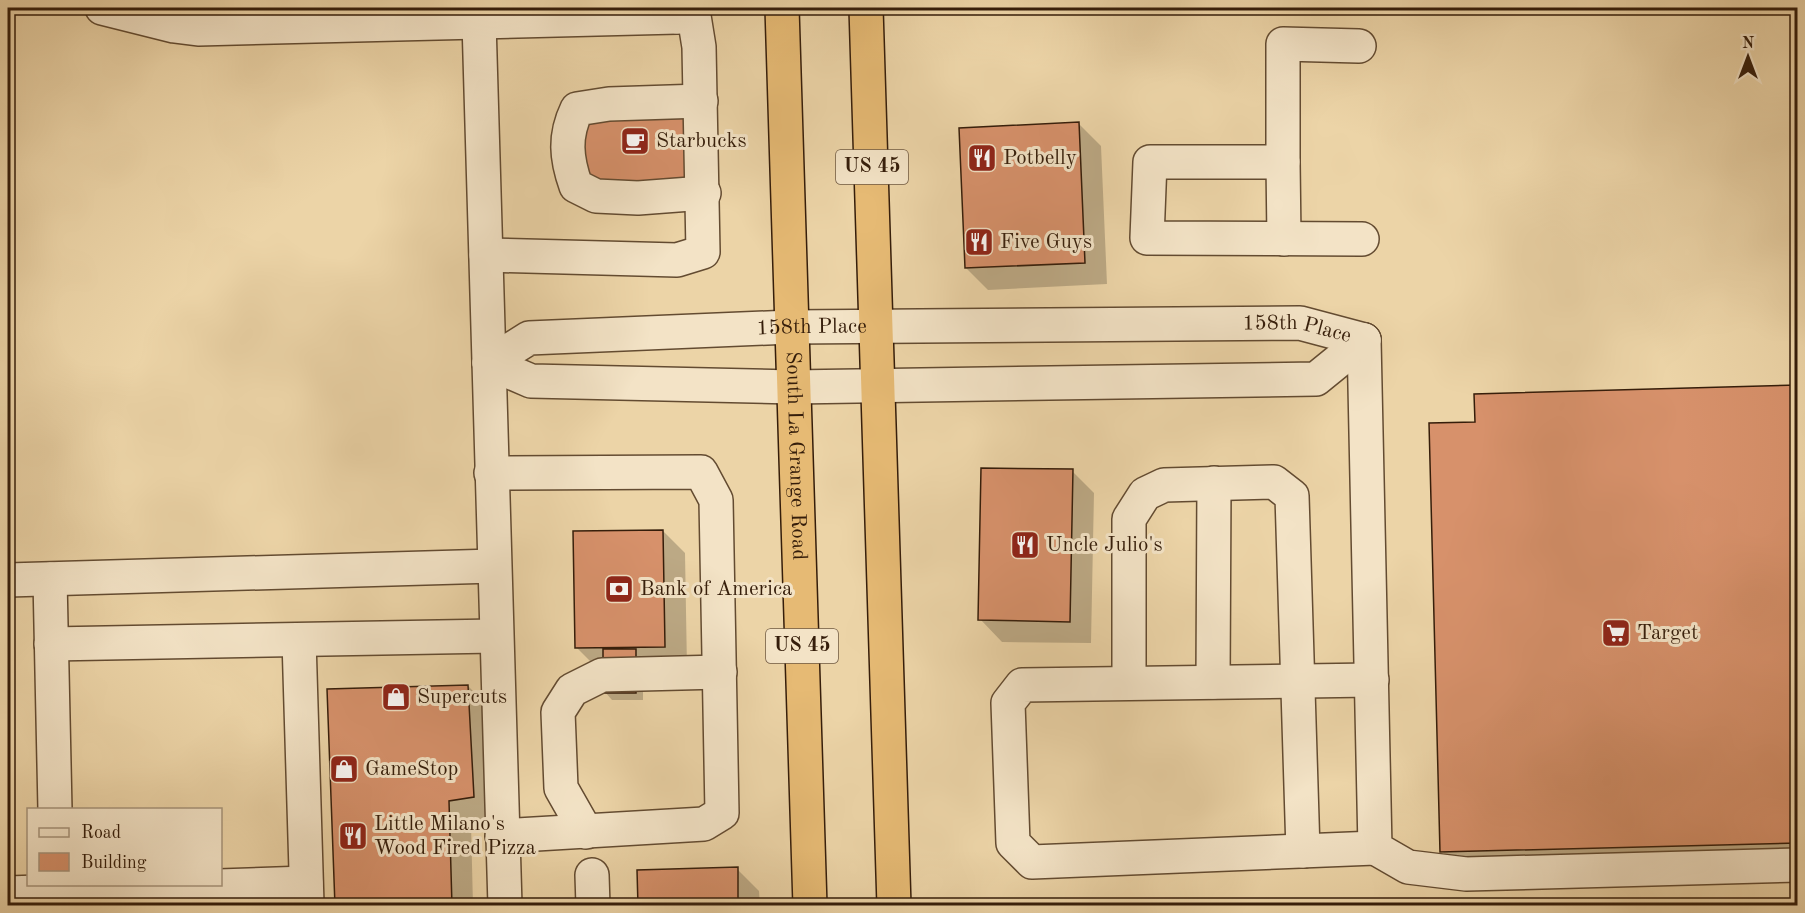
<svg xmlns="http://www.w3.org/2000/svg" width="1805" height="913" font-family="'Old Standard TT',serif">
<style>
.shadow{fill:#0003}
.building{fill:#d7916b;stroke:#351d0a;stroke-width:1.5}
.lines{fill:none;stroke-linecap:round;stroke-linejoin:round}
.minor-casing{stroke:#634b31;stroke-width:36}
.highway-casing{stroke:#351d0a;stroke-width:36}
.minor{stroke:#f3e3c6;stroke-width:33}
.highway{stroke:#e6ba74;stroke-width:33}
.labels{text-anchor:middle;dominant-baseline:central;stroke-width:6;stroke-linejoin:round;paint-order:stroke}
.shield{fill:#f3e3c6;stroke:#6e5842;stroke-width:1.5}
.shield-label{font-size:20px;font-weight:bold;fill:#351d0a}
.poi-label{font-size:21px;fill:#351d0a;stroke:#f3e3c6;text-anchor:start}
.street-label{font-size:21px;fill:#351d0a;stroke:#f3e3c6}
</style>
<rect width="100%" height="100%" fill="#ecd4a7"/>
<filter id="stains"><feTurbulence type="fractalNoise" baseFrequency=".00333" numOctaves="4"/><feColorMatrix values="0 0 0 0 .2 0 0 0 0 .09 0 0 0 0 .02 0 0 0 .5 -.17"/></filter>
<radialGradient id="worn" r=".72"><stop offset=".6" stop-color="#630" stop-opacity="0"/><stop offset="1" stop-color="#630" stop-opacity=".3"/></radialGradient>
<path class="shadow" d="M195 8H645L217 31Z
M1078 123 1101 146 1107 284 988 290 966 268Z
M1798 387V865L1464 874 1442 851 1476 424Z
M1072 471 1094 493 1091 643 1002 642 980 619Z
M663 531 685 553 687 668 643 669V700H612L605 692 599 670 577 648Z
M468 686 490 708 495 819 471 823 473 906H336Z
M737 869 759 891 760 906H639Z"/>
<path class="building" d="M194 8H286L194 9Z
M681 111 691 121 690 186H590L577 117Z
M1079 122 1085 263 965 268 959 128Z
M1798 385V843L1440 852 1429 423 1475 422 1474 394Z
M981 468 1073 469 1070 622 978 620Z
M663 530 665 647 575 648 573 531Z
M603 649H636V693H603Z
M468 685 474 797 449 801 452 906H335L327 689Z
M738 867V906H638L637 870Z"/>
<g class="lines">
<g class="minor-casing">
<g id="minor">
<path d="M102 8 174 26 198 29 677 17V8"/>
<path d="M479 22 505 906"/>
<path d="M1359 46 1283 44V162H1150L1147 238 1362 239"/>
<path d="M701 101 609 104 577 109C564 136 566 158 576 186L596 196 638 198 704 193"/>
<path d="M1283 162 1284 239"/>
<path d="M486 255 677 260 703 252 699 47 694 16 677 17"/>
<path d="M1364 340 1375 848 1408 867 1466 874 1798 865"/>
<path d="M489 363 531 381 793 387 1316 379 1364 340"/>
<path id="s1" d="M489 363 529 338 790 327 1300 323 1364 340"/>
<path d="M491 473 701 472 716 500 722 813 704 824 502 836"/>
<path d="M50 579 55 810"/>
<path d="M8 580 494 566"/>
<path d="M299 640 307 904"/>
<path d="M51 644 495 636"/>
<path d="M1372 680 1022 685 1008 703 1013 843 1032 862 1375 848"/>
<path d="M1213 682 1214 483"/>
<path d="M1129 683V519L1145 494 1164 485 1274 482 1292 496 1303 851"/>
<path d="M586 832 561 788 558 712 572 690 602 675 720 672"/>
<path d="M592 875 593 906"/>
<path d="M8 893 306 883"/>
</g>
</g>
<g class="highway-casing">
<g id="highway">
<path id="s2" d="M782 8 810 906"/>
<path d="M866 8 894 906"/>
</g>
</g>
<use href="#minor" class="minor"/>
<use href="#highway" class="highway"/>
</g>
<defs>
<g id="cafe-square" transform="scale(1.5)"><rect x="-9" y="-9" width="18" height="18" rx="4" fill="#8f2418" stroke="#f3e3c6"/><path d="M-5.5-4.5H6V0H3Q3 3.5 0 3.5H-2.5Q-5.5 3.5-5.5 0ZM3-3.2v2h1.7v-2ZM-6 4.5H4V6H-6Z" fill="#fff"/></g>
<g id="restaurant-square" transform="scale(1.5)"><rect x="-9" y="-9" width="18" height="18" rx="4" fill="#8f2418" stroke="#f3e3c6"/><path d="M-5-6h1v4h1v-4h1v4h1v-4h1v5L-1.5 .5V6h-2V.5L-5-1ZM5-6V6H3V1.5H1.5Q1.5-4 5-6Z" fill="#fff"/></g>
<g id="bank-square" transform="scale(1.5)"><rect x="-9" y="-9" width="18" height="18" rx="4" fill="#8f2418" stroke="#f3e3c6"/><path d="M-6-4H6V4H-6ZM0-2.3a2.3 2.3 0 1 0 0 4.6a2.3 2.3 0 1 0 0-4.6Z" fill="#fff"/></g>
<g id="supermarket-square" transform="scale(1.5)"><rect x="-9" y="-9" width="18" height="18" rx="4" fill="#8f2418" stroke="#f3e3c6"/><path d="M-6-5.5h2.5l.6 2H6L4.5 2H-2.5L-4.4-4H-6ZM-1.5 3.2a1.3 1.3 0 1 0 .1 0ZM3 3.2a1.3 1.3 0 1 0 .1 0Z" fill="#fff"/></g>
<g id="shop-square" transform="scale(1.5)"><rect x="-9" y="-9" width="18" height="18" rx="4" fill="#8f2418" stroke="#f3e3c6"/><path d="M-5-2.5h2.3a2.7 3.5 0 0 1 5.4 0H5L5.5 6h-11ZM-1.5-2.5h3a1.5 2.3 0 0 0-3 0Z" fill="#fff"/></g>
</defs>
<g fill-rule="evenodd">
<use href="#cafe-square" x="635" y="141"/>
<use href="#restaurant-square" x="982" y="158"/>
<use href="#restaurant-square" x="979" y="242"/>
<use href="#restaurant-square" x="1025" y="545"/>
<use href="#bank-square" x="619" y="589"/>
<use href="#supermarket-square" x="1616" y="633"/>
<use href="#shop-square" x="396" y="697"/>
<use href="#shop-square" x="344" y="769"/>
<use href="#restaurant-square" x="353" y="836"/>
</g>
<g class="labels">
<g class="shield">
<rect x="836" y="150" width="72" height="34" rx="4.5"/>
<rect x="766" y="629" width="72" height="34" rx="4.5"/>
</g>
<g class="shield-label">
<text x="872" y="167">US 45</text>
<text x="802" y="646">US 45</text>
</g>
<g class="poi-label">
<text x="656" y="141">Starbucks</text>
<text x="1003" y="158">Potbelly</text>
<text x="1000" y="242">Five Guys</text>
<text x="1046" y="545">Uncle Julio's</text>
<text x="640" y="589">Bank of America</text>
<text x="1637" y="633">Target</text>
<text x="417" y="697">Supercuts</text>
<text x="365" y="769">GameStop</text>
<text x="374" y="824">Little Milano's<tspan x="374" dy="24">Wood Fired Pizza</tspan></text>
</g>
<g class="street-label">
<text stroke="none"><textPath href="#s1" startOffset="330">158th Place</textPath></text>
<text stroke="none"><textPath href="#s1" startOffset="816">158th Place</textPath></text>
<text stroke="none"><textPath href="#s2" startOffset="448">South La Grange Road</textPath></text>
</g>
</g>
<rect width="1805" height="913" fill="none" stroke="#ecd4a7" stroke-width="30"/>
<rect x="9" y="9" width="1787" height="895" fill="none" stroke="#351d0a" stroke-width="3"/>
<rect x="15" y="15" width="1775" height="883" fill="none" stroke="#351d0a" stroke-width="1.5"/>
<rect x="27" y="808" width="195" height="78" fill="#f3e3c6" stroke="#a7947b" stroke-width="1.5"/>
<rect x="39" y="828" width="30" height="9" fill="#f3e3c6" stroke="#a7947b" stroke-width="1.5"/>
<text x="81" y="838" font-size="18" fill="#351d0a">Road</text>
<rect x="39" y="853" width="30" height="18" fill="#d7916b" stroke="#a7947b" stroke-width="1.5"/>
<text x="81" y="868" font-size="18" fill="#351d0a">Building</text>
<g transform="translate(1748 57)" stroke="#f3e3c6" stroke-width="4.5" paint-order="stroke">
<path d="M0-4.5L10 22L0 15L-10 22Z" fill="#351d0a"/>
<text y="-9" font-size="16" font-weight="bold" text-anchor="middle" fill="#351d0a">N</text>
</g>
<rect width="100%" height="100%" filter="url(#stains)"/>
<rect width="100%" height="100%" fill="url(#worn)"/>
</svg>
